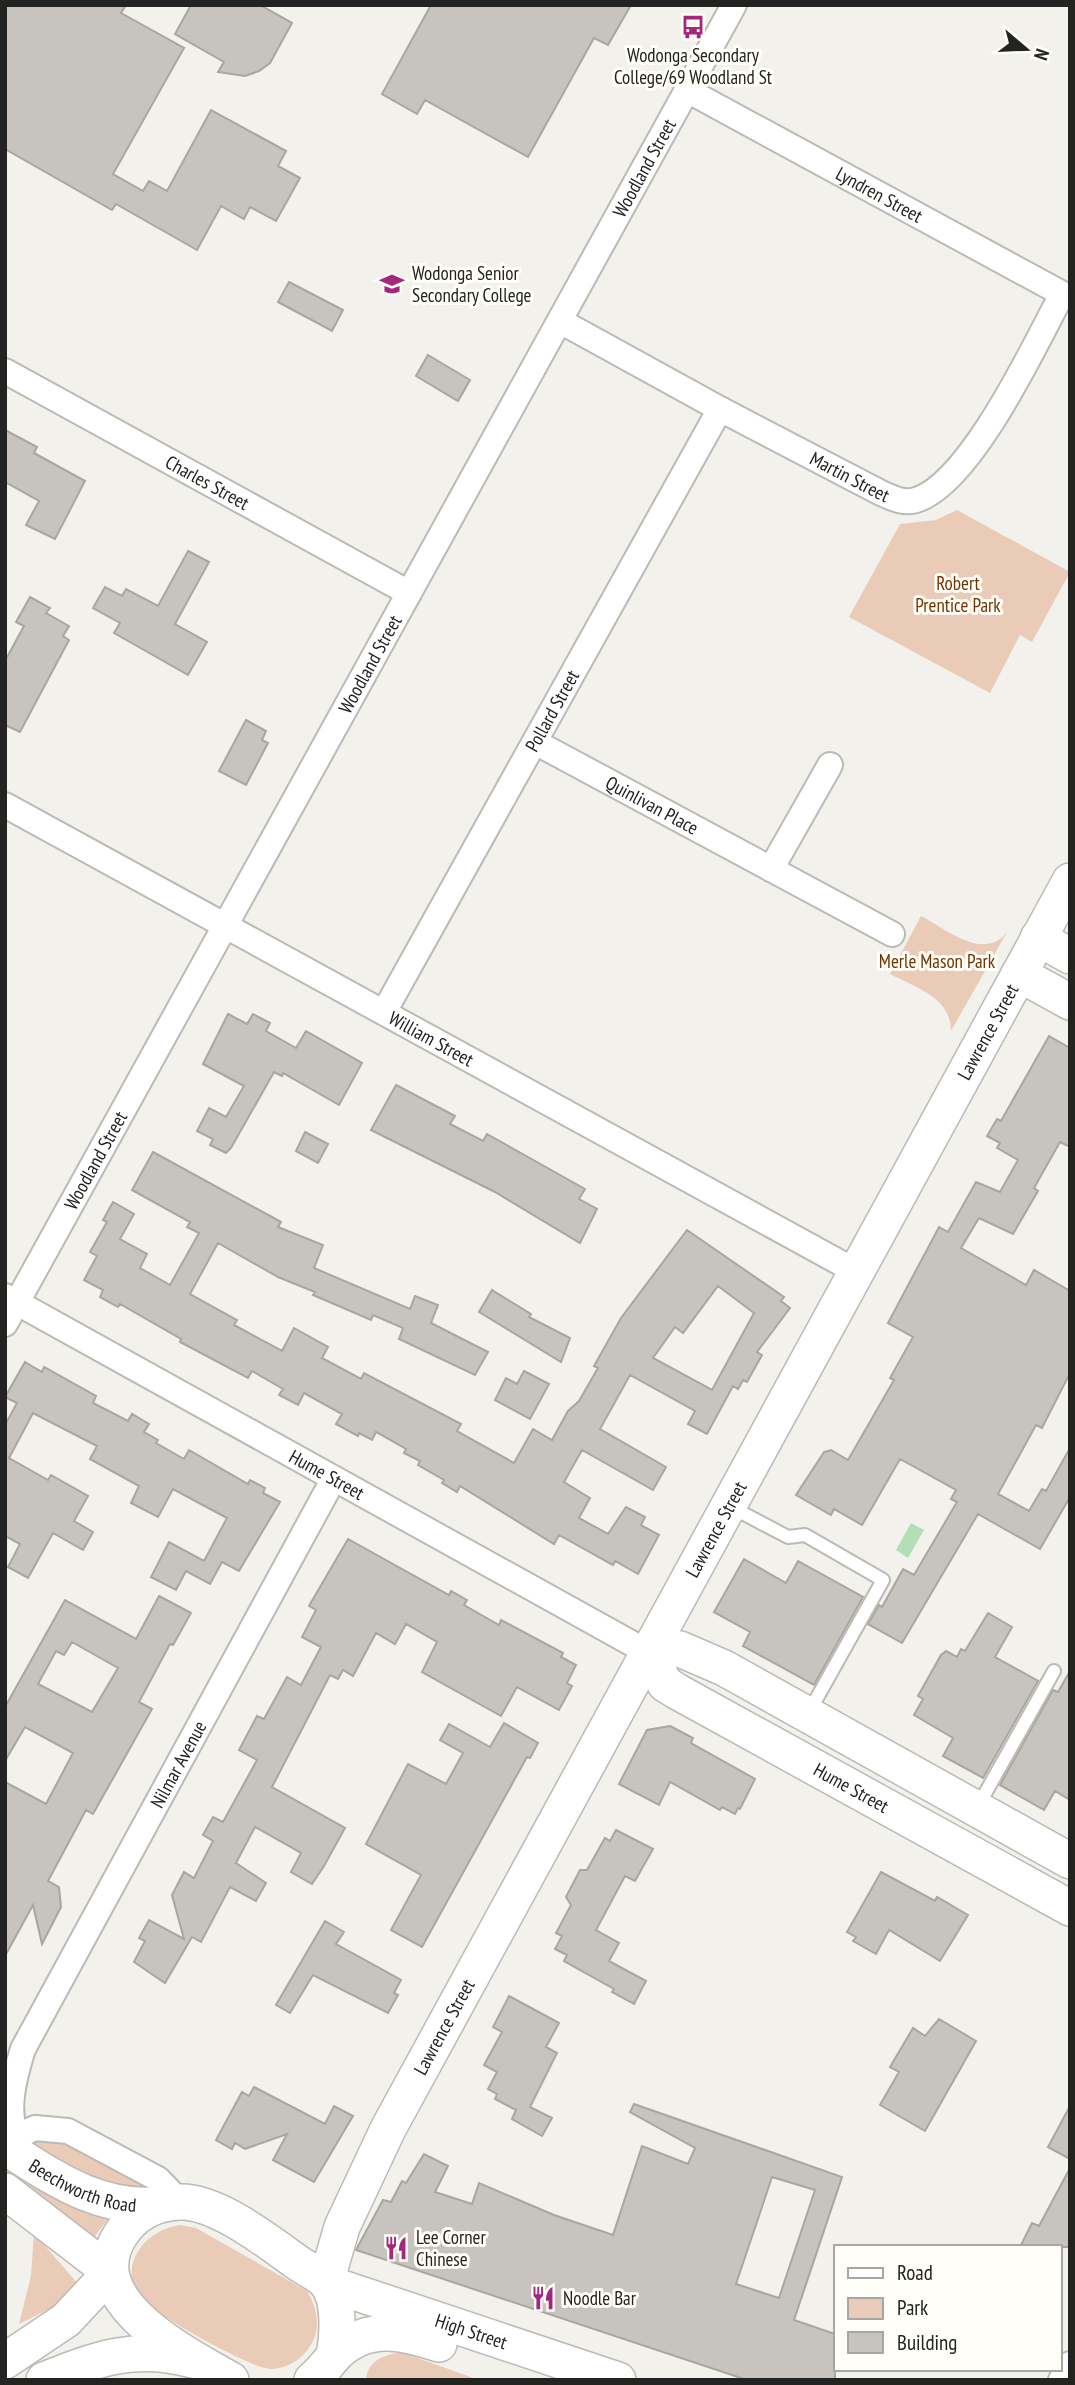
<svg xmlns="http://www.w3.org/2000/svg" width="1075" height="2385" font-family="'PT Sans Narrow',sans-serif">
<style>
.green{fill:#eacbb7}
.water{fill:#b2dfb8}
.building{fill:#c7c3be;stroke:#a9a5a0;stroke-width:2;fill-rule:evenodd}
.lines{fill:none;stroke-linecap:round;stroke-linejoin:round}
.lane-casing{stroke:#bbbab4;stroke-width:16}
.street-casing{stroke:#bbbab4;stroke-width:28}
.secondary-casing{stroke:#bbbab4;stroke-width:38}
.lane{stroke:#fff;stroke-width:12}
.street{stroke:#fff;stroke-width:24}
.secondary{stroke:#fff;stroke-width:35}
.labels{text-anchor:middle;dominant-baseline:central;stroke-width:6;stroke-linejoin:round;paint-order:stroke}
.poi-label{font-size:19px;fill:#232321;stroke:#fffef9;text-anchor:start}
.street-label{font-size:19px;fill:#232321;stroke:#fffef9}
.park-label{font-size:19px;fill:#713500;stroke:#fffef9}
</style>
<rect width="100%" height="100%" fill="#f2f1eb"/>
<path class="green" d="M957 510 1070 572 1032 642 1020 635 990 693 849 617 900 524 936 520Z
M921 916C946 929 984 962 1007 932L951 1031C951 997 916 988 890 974Z
M36 2139 64 2142 148 2188 94 2183 29 2142Z
M5 2160 111 2215 90 2243 5 2177Z
M181 2225 196 2228 307 2291C317 2308 322 2328 310 2346 302 2360 286 2369 270 2369 250 2368 152 2313 140 2297 116 2264 148 2228 181 2225Z
M34 2233 78 2284 65 2301 19 2324 31 2276Z
M401 2352 479 2380H366C368 2360 383 2356 401 2352Z"/>
<path class="water" d="M911 1523 924 1530 908 1558 896 1550Z"/>
<path class="building" d="M5 5H126L121 13 184 48 113 174 143 191 149 181 167 191 211 110 286 151 278 166 300 178 276 221 250 207 244 219 221 206 197 250 116 204 112 210 5 149Z
M191 5H260L292 23 270 63 259 71 245 76 218 72 224 62 175 34Z
M431 5H631L608 45 594 38 528 157 425 100 417 114 382 94Z
M289 282 343 310 332 331 278 302Z
M428 355 470 380 458 401 416 376Z
M5 430 37 447 34 453 85 481 55 539 26 525 39 501 5 482Z
M188 551 209 562 175 624 207 642 188 675 114 633 120 623 93 608 105 587 122 596 126 589 158 606Z
M30 597 50 608 46 613 69 626 63 636 69 640 20 732 5 725V661L24 626 16 622Z
M246 720 266 731 262 740 268 743 246 785 219 771Z
M228 1014 247 1024 253 1014 270 1023 266 1031 296 1048 306 1031 362 1063 339 1105 283 1073 282 1076 274 1072 231 1148 226 1153 210 1145 213 1139 197 1131 209 1108 226 1117 244 1086 203 1064Z
M1049 1036 1070 1048V1147L1060 1142 1034 1188 1038 1191 1013 1234 979 1218 961 1248 1026 1285 1034 1270 1070 1291V1373L1042 1428 1036 1425 998 1494 1029 1511 1042 1489 1046 1491 1070 1448V1497L1040 1549 978 1514 902 1643 868 1624 879 1605 882 1607 903 1569 914 1575 957 1502 951 1499 956 1490 900 1459 862 1525 834 1509 831 1515 796 1495 824 1452 831 1450 848 1460 894 1380 890 1378 913 1337 888 1323 939 1227 948 1232 976 1182 1000 1192 1018 1160 997 1148 1000 1143 987 1136 997 1119 1001 1121Z
M396 1085 455 1116 450 1124 483 1141 487 1134 585 1189 579 1199 597 1209 580 1243 495 1192 371 1130Z
M305 1132 328 1144 318 1163 296 1151Z
M153 1152 281 1222 278 1227 323 1245 314 1268 410 1309 415 1296 438 1305 431 1323 488 1352 475 1375 399 1339 403 1328 373 1315 371 1320 313 1295 315 1292 278 1277 218 1243 190 1294 237 1320 234 1325 282 1351 294 1328 328 1347 322 1358 361 1379 364 1373 461 1424 457 1431 514 1463 533 1429 552 1440 568 1411 579 1401 598 1368 594 1366 621 1318 687 1230 784 1297 781 1301 790 1308 757 1352 762 1355 747 1382 743 1380 738 1389 733 1386 707 1434 688 1424 695 1411 630 1375 600 1429 666 1467 653 1490 582 1450 564 1482 590 1498 579 1518 608 1534 626 1507 645 1517 641 1525 659 1535 638 1574 615 1561 613 1565 559 1535 554 1544 460 1486 457 1492 442 1483 444 1480 418 1465 420 1461 404 1453 406 1449 376 1432 372 1440 359 1433 358 1436 336 1424 342 1414 304 1393 298 1405 279 1395 283 1389 252 1371 248 1378 180 1342 181 1339 120 1304 118 1307 100 1297 103 1290 84 1280 97 1256 90 1252 107 1222 103 1220 113 1202 134 1214 120 1239 147 1254 140 1268 170 1285 199 1233 187 1227 190 1222 132 1190ZM718 1286 754 1313 712 1390 653 1358 675 1327 683 1333Z
M492 1290 531 1314 529 1317 570 1338 561 1362 479 1312Z
M25 1362 42 1372 44 1367 96 1396 93 1403 128 1421 132 1414 149 1424 144 1432 158 1440 156 1443 184 1459 189 1450 248 1484 250 1480 265 1488 263 1493 280 1502 239 1571 222 1562 210 1584 186 1571 176 1590 151 1577 169 1542 204 1561 227 1518 173 1489 158 1517 131 1503 139 1486 90 1459 97 1446 33 1413 9 1458 48 1480 51 1475 88 1496 74 1521 93 1532 83 1550 53 1533 28 1578 8 1567 20 1544 5 1536V1425L17 1403 5 1397Z
M524 1371 549 1384 530 1419 495 1400 506 1378 517 1384Z
M348 1539 449 1595 451 1591 467 1600 464 1605 499 1625 501 1620 563 1653 561 1657 576 1665 567 1683 572 1686 559 1710 517 1687 501 1716 422 1672 437 1642 406 1624 395 1644 376 1633 353 1676 343 1670 338 1679 330 1675 272 1787 345 1828 324 1866 312 1884 291 1872 301 1853 255 1827 236 1863 266 1883 256 1901 230 1887 201 1942 192 1937 165 1983 134 1962 145 1941 139 1938 149 1920 184 1939 172 1895 184 1872 194 1878 213 1841 203 1835 213 1817 223 1822 257 1760 239 1750 257 1716 264 1719 287 1677 301 1685 321 1647 302 1637 316 1610 309 1606Z
M744 1559 786 1583 798 1561 863 1597 814 1685 743 1646 750 1632 714 1612Z
M159 1596 191 1613 173 1645 170 1644 139 1702 152 1709 93 1814 86 1810 48 1881 59 1887 61 1907 42 1944 33 1905 5 1956V1782L46 1804 73 1753 25 1727 5 1761V1707L65 1600 136 1639ZM72 1642 118 1668 92 1712 38 1684 56 1651 64 1655Z
M988 1613 1012 1627 995 1657 1038 1681 983 1778 943 1756 953 1738 914 1715 923 1699 918 1696 941 1655 946 1651 957 1657 961 1649 965 1651Z
M1070 1671V1800L1055 1791 1044 1810 1000 1785 1053 1690 1058 1692Z
M504 1723 538 1743 530 1758 527 1757 422 1947 391 1930 421 1875 366 1844 408 1764 446 1784 463 1753 440 1740 449 1724 490 1747Z
M670 1726 693 1738 691 1743 755 1779 740 1809 738 1808 735 1814 722 1807 720 1810 670 1782 659 1805 619 1784 647 1730Z
M616 1830 653 1849 635 1881 625 1876 596 1930 619 1943 609 1961 646 1981 634 2004 612 1992 614 1989 564 1961 567 1955 555 1949 562 1936 556 1933 571 1905 566 1897 580 1870H587L605 1838 610 1841Z
M881 1872 935 1901 937 1897 968 1915 940 1961 889 1930 876 1954 853 1941 856 1937 847 1932Z
M325 1921 344 1932 336 1944 401 1980 394 1993 398 1995 388 2013 313 1975 290 2013 276 2005Z
M509 1996 559 2023 546 2047 557 2053 530 2107 552 2118 542 2136 512 2119 516 2110 495 2099 497 2094 488 2089 497 2072 484 2065 502 2032 493 2027Z
M939 2019 976 2041 925 2131 880 2105 899 2072 890 2067 913 2028 925 2036Z
M254 2087 325 2124 334 2106 353 2116 314 2182 273 2160 287 2134 245 2149 235 2143 232 2149 216 2140 242 2092 249 2096Z
M634 2104 842 2177 794 2320 835 2334V2380H747L356 2250 383 2200 391 2202 402 2181 406 2183 424 2154 448 2166 435 2192 472 2204 479 2183 554 2215 613 2235 642 2146 688 2164 695 2148 630 2112ZM772 2177 815 2190 779 2298 736 2284Z
M1070 2106V2159L1048 2147Z
M1070 2168V2247H1020L1032 2223 1039 2226Z"/>
<g class="lines">
<g class="lane-casing">
<path id="lane" d="M729 1506 788 1537 805 1535 883 1580 809 1712
M978 1806 1054 1671"/>
</g>
<g class="street-casing">
<g id="street">
<path id="s1" d="M687 90 1070 298"/>
<path id="s2" d="M560 321 720 409 881 493C892 498 904 504 916 500 970 484 1035 345 1062 294"/>
<path id="s3" d="M5 371 409 593"/>
<path id="s4" d="M535 742 892 934"/>
<path id="s5" d="M5 805 857 1272"/>
<path d="M771 869 830 765"/>
<path id="s6" d="M384 1012 720 409"/>
<path id="s7" d="M5 1296 649 1653"/>
<path id="s8" d="M5 1324 734 5"/>
<path d="M5 2142 35 2128 68 2131 158 2179 180 2202"/>
<path id="s9" d="M28 2161C3 2123 10 2090 23 2049L333 1480"/>
<path d="M1061 2380 1070 2364"/>
</g>
</g>
<g class="secondary-casing">
<g id="secondary">
<path d="M1038 938 1070 956"/>
<path d="M1019 974 1070 1002"/>
<path id="s10" d="M649 1653 665 1684 678 1692 1070 1908"/>
<path d="M649 1653 680 1649 724 1668 1070 1861"/>
<path id="s11" d="M5 2147C54 2178 101 2212 162 2204"/>
<path d="M5 2191 109 2271"/>
<path id="s12" d="M326 2282 342 2227 388 2129 1070 881"/>
<path id="s13" d="M327 2283 618 2380"/>
<path d="M5 2361 66 2320 109 2274"/>
<path d="M44 2380C97 2359 135 2344 192 2360"/>
<path d="M231 2380C184 2353 77 2300 121 2234 134 2214 155 2203 179 2202 217 2200 271 2244 301 2265 309 2270 321 2276 327 2283 340 2301 338 2335 334 2356"/>
<path d="M312 2380C322 2372 329 2361 338 2352 370 2323 403 2333 439 2344"/>
</g>
</g>
<use href="#lane" class="lane"/>
<use href="#street" class="street"/>
<use href="#secondary" class="secondary"/>
</g>
<defs>
<g id="bus-bare" transform="scale(1.89)"><path d="M-5-6H5V4H4V6H2V4H-2V6H-4V4H-5ZM-3.5-4V0h7V-4ZM-3.5 1.2v1.5H-2V1.2ZM2 1.2v1.5H3.5V1.2Z" fill="#a2277d" stroke="#fffef9" stroke-width="2.5" paint-order="stroke"/></g>
<g id="school-bare" transform="scale(1.89)"><path d="M0-5L7-2L0 1L-7-2ZM-4 1L0 2.5L4 1V4Q0 6-4 4Z" fill="#a2277d" stroke="#fffef9" stroke-width="2.5" paint-order="stroke"/></g>
<g id="restaurant-bare" transform="scale(1.89)"><path d="M-5-6h1v4h1v-4h1v4h1v-4h1v5L-1.5 .5V6h-2V.5L-5-1ZM5-6V6H3V1.5H1.5Q1.5-4 5-6Z" fill="#a2277d" stroke="#fffef9" stroke-width="2.5" paint-order="stroke"/></g>
</defs>
<g fill-rule="evenodd">
<use href="#bus-bare" x="693" y="27"/>
<use href="#school-bare" x="392" y="284"/>
<use href="#restaurant-bare" x="396" y="2248"/>
<use href="#restaurant-bare" x="543" y="2298"/>
</g>
<g class="labels">
<g class="poi-label">
<text x="693" y="55" text-anchor="middle">Wodonga Secondary<tspan x="693" dy="22">College/69 Woodland St</tspan></text>
<text x="412" y="273">Wodonga Senior<tspan x="412" dy="22">Secondary College</tspan></text>
<text x="416" y="2237">Lee Corner<tspan x="416" dy="22">Chinese</tspan></text>
<text x="563" y="2298">Noodle Bar</text>
</g>
<g class="street-label">
<text stroke="none"><textPath href="#s8" startOffset="1321">Woodland Street</textPath></text>
<text stroke="none"><textPath href="#s1" startOffset="219">Lyndren Street</textPath></text>
<text stroke="none"><textPath href="#s2" startOffset="329">Martin Street</textPath></text>
<text stroke="none"><textPath href="#s3" startOffset="231">Charles Street</textPath></text>
<text stroke="none"><textPath href="#s8" startOffset="754">Woodland Street</textPath></text>
<text stroke="none"><textPath href="#s6" startOffset="345">Pollard Street</textPath></text>
<text stroke="none"><textPath href="#s4" startOffset="133">Quinlivan Place</textPath></text>
<text stroke="none"><textPath href="#s12" startOffset="1416">Lawrence Street</textPath></text>
<text stroke="none"><textPath href="#s5" startOffset="486">William Street</textPath></text>
<text stroke="none"><textPath href="#s8" startOffset="187">Woodland Street</textPath></text>
<text stroke="none"><textPath href="#s7" startOffset="368">Hume Street</textPath></text>
<text stroke="none"><textPath href="#s12" startOffset="849">Lawrence Street</textPath></text>
<text stroke="none"><textPath href="#s9" startOffset="441">Nilmar Avenue</textPath></text>
<text stroke="none"><textPath href="#s10" startOffset="248">Hume Street</textPath></text>
<text stroke="none"><textPath href="#s12" startOffset="282">Lawrence Street</textPath></text>
<text stroke="none"><textPath href="#s11" startOffset="88">Beechworth Road</textPath></text>
<text stroke="none"><textPath href="#s13" startOffset="152">High Street</textPath></text>
</g>
<g class="park-label">
<text x="958" y="583">Robert<tspan x="958" dy="22">Prentice Park</tspan></text>
<text x="937" y="961">Merle Mason Park</text>
</g>
</g>
<rect width="1075" height="2385" fill="none" stroke="#232321" stroke-width="14"/>
<rect x="834" y="2245" width="228" height="126" fill="#fffef9" stroke="#a7a6a3" stroke-width="2"/>
<rect x="848" y="2268" width="35" height="10" fill="#ffffff" stroke="#a7a6a3" stroke-width="2"/>
<text x="897" y="2280" font-size="21" fill="#232321">Road</text>
<rect x="848" y="2298" width="35" height="21" fill="#eacbb7" stroke="#a7a6a3" stroke-width="2"/>
<text x="897" y="2315" font-size="21" fill="#232321">Park</text>
<rect x="848" y="2332" width="35" height="21" fill="#c7c3be" stroke="#a7a6a3" stroke-width="2"/>
<text x="897" y="2350" font-size="21" fill="#232321">Building</text>
<g transform="translate(1026 49) rotate(109)" stroke="#fffef9" stroke-width="5" paint-order="stroke">
<path d="M0-5L12 26L0 18L-12 26Z" fill="#232321"/>
<text y="-10" font-size="19" font-weight="bold" text-anchor="middle" fill="#232321">N</text>
</g>
</svg>
